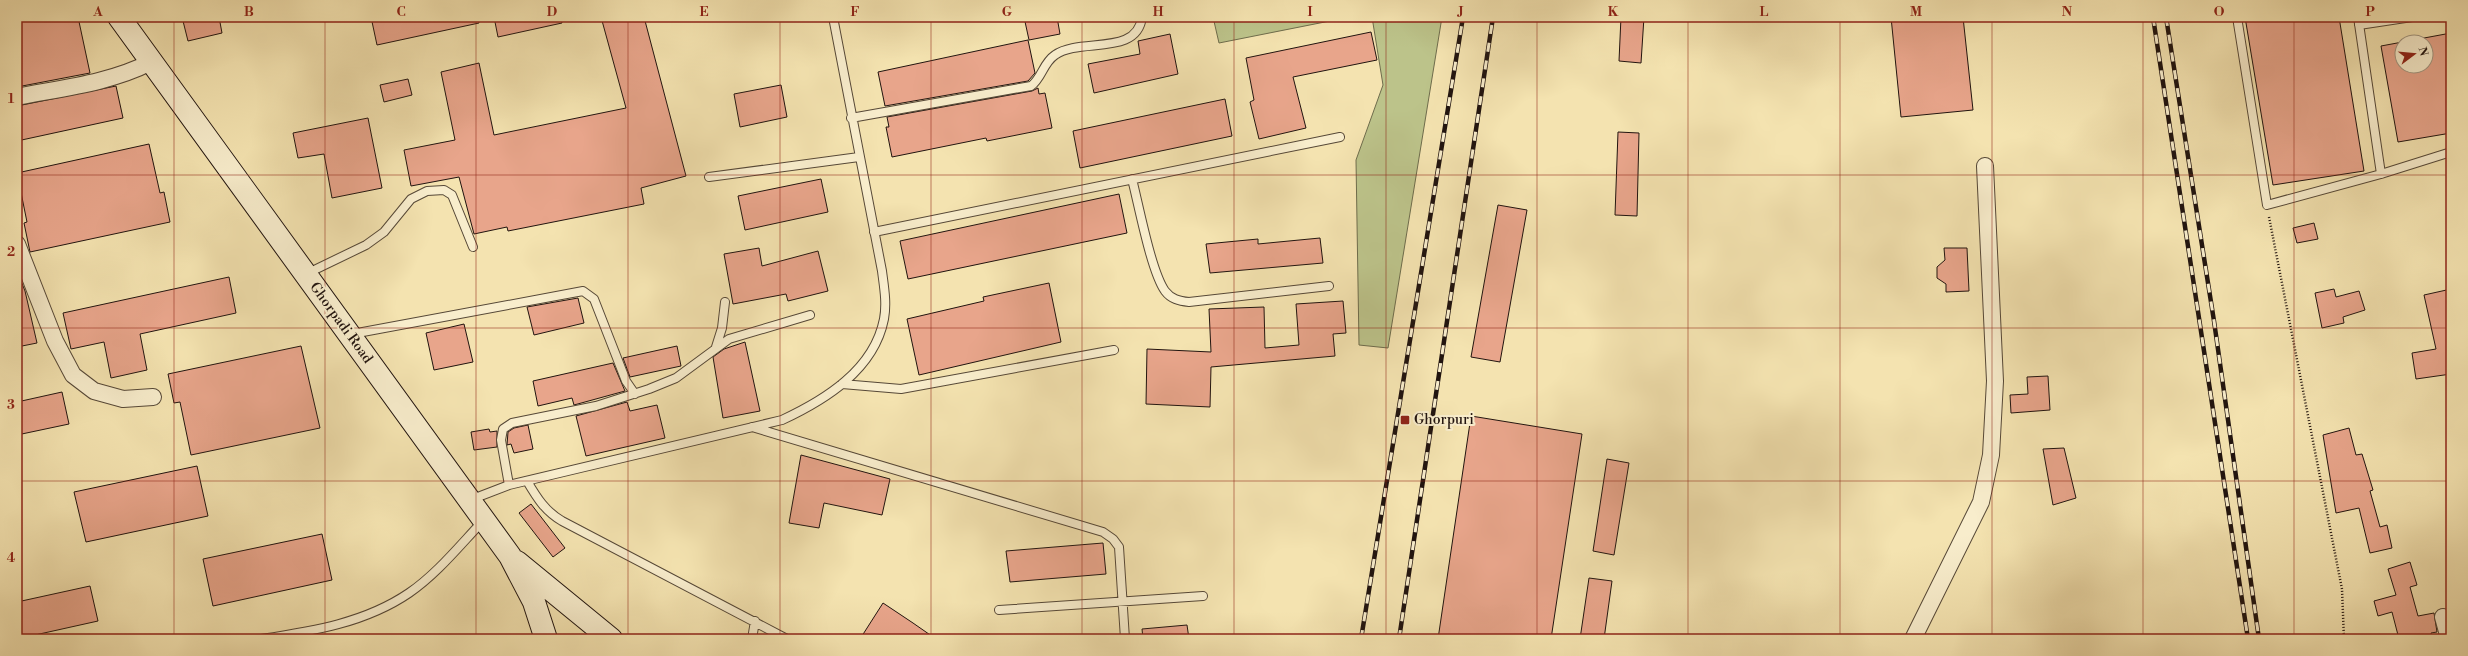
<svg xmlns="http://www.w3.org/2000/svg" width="2468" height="656" font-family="'Libre Bodoni',serif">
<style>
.green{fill:#bcc38a;stroke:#6e6c4c}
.building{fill:#e8a58b;stroke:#21140f;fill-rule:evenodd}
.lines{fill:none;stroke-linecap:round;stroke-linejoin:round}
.service-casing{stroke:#564837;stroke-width:10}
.minor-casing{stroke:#564837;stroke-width:18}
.secondary-casing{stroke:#21140f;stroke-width:24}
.path{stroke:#21140f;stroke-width:2.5;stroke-dasharray:1 2;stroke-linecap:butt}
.service{stroke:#f8edcc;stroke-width:8}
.minor{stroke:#f8edcc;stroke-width:16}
.secondary{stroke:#f8edcc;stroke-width:22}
.rail-casing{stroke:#21140f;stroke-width:4.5}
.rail{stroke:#f8edcc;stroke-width:3;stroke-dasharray:9;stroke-linecap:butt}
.grid{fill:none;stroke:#8f2418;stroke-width:1;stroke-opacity:0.55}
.poi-dot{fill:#8f2418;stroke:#f8edcc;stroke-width:1.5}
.labels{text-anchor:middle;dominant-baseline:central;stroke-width:4;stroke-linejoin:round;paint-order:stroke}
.street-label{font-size:14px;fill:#21140f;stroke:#f8edcc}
.poi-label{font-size:14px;fill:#21140f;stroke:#f8edcc;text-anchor:start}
.neatline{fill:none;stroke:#8f2418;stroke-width:1.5}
.grid-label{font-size:13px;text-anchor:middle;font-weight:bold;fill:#8f2418}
</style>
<rect width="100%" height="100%" fill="#f4e3b0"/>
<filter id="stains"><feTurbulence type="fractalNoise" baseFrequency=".005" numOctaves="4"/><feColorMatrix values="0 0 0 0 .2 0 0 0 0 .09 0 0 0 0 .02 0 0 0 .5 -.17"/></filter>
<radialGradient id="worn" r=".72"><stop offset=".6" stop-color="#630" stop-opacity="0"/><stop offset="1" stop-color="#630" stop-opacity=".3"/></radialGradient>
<path class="green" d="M1213 17H1350L1219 43Z
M1372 17H1442L1388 348 1359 345 1356 160 1383 85Z"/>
<path class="building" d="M17 17H53V21L78 17 90 73 17 87Z
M182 17H219L222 33 188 41Z
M371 17H479V23L377 45Z
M494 17H561L562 23 498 37Z
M601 17H644L686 176 641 188 644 204 508 231 507 227 474 234 459 177 411 186 404 150 455 140 441 72 479 63 494 135 626 108Z
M1024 17H1057L1060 34 1029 40Z
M1621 17H1644L1641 63 1619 61Z
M1891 17H1963L1973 110 1901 117Z
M2245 17H2339L2364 171 2273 185Z
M1371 32 1377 60 1293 77 1306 128 1259 139 1250 102 1254 100 1246 58Z
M2451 33V133L2398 142 2381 46ZM2402 42H2426V66H2402Z
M1170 34 1178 74 1094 93 1088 64 1140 54 1138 41Z
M1028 40 1035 73 1028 81 885 106 878 72Z
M408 79 412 95 384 102 380 85Z
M781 85 787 117 740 127 734 94Z
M116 86 123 118 17 141V106Z
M1038 88 1039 94 1045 93 1052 128 987 141 986 138 892 157 886 127H889L887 117 1032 91Z
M1225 99 1232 136 1080 168 1073 131Z
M368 118 382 188 332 198 324 154 298 158 293 133Z
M1618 132 1639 133 1637 216 1615 215Z
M149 144 160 193 164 192 170 222 30 252 24 223 27 222 17 173Z
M821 179 828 212 745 230 738 196Z
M1119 194 1127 233 908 279 900 241Z
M1498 205 1527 210 1500 362 1471 357Z
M2314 223 2318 239 2297 243 2293 228Z
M1320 238 1323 263 1210 273 1206 244 1258 239V244Z
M759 248 762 266 818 251 828 291 788 301 786 294 733 304 724 254Z
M1944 248H1967L1969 291 1946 292V284L1937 278V267L1945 260Z
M229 277 236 313 140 334 147 370 111 378 104 342 71 349 63 313Z
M17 281H21L25 291 37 343 17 347Z
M1049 283 1061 342 919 375 907 319 984 301 983 297Z
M2334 289 2336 297 2359 291 2365 310 2343 317 2344 323 2322 328 2315 293Z
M2451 289V374L2416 379 2412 353 2436 349 2424 295Z
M578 298 584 323 534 335 527 307Z
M1343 301 1346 333 1333 334 1335 356 1211 367 1210 407 1146 404 1147 349 1211 352 1209 309 1264 307 1265 348 1299 345 1296 304Z
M464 324 473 362 434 370 426 333Z
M745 342 760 411 723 418 713 357 724 349Z
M301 346 320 428 191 455 180 402 174 403 168 374Z
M677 346 681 366 630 377 623 358Z
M613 363 625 391 574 405 572 398 538 406 533 381Z
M2048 376 2050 410 2011 413 2010 395 2028 394 2027 377Z
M62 392 69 424 17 435V402Z
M627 402 630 411 657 405 665 438 586 456 576 416Z
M1471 416 1582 434 1551 639H1438Z
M528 425 533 449 514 453 511 444 507 445 508 432 514 428Z
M2349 428 2356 455 2362 454 2373 490 2370 491 2380 527 2387 525 2392 548 2370 553 2359 508 2336 513 2323 435Z
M489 429 490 432 497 431V447L474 450 471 432Z
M2064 448 2076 498 2053 505 2043 449Z
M801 455 890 479 882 515 824 503 819 528 789 523Z
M1607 459 1629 463 1614 555 1593 551Z
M197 466 208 516 86 542 74 492Z
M531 504 565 548 553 557 519 513Z
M322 534 332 580 213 606 203 559Z
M1103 543 1106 574 1010 582 1006 551Z
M2410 562 2417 585 2410 587 2418 616 2434 613 2437 632 2431 633 2432 639H2399L2392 612 2378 616 2374 601 2396 595 2388 569Z
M1589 578 1612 581 1604 639H1580Z
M90 586 98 621 17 639V602Z
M883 603 913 623 936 639H860Z
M1187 625 1189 639H1143L1142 629Z"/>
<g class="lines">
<g class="service-casing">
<path id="service" d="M2237 17 2267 205 2381 174 2451 152
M2358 17 2381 174
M2359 25 2412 17
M851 118 1031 86C1042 78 1043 63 1055 55 1080 37 1137 57 1142 17
M709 177 859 157
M1132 179C1139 206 1151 271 1165 291 1171 299 1179 301 1189 302L1329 286
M874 232 1340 137
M306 274 366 245 384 232 411 199 427 191 444 190 452 195 473 247
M352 334 583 291 594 299 626 381 635 394
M716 347 722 328 725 302
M842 384 901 389 1114 350
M752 427 1103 532 1113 539 1119 547 1125 639
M527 481C537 498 545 511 562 521L787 639
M509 485 501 440 503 429 512 423 596 406 649 389 676 378 729 339 810 315
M470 500 509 485 782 420C825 400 874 370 884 319 887 303 884 287 882 271L833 17
M999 610 1203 596
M261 639C313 631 365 623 409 593 437 574 460 545 483 521
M752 639 755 621"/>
</g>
<g class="minor-casing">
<path id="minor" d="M17 97C62 88 110 83 151 62
M17 244 55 341 73 375 94 391 123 399 153 397
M2443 617 2449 639
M1913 639 1981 502 1991 455 1995 381 1985 166"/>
</g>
<g class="secondary-casing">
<path id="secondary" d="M119 17 510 556 534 602 546 639
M517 562 611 639"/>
</g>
<path class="path" d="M2269 217 2342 589 2344 639"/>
<use href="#service" class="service"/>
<use href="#minor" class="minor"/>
<use href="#secondary" class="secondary"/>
<g class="rail-casing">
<path id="rail" d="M2153 17 2248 639
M2166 17 2214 321 2259 639
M1361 639 1463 17
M1399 639 1493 17"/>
</g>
<use href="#rail" class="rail"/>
</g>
<path class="grid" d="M174 17V639M325 17V639M476 17V639M628 17V639M780 17V639M931 17V639M1082 17V639M1234 17V639M1386 17V639M1537 17V639M1688 17V639M1840 17V639M1992 17V639M2143 17V639M2294 17V639M17 175H2451M17 328H2451M17 481H2451"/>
<rect class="poi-dot" x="1400" y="415" width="10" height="10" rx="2"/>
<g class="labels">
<g class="street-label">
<text transform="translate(341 323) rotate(54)">Ghorpadi Road</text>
</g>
<g class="poi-label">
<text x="1414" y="420">Ghorpuri</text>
</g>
</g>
<rect width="2468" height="656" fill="none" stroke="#f4e3b0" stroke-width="44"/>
<g transform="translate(2414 54) rotate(74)"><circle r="19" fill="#f8edcc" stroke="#a29680"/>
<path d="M0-3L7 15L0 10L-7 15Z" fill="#8f2418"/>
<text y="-6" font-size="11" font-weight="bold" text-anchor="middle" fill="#21140f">N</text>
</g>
<rect x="22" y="22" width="2424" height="612" class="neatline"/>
<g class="grid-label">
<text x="98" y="16">A</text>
<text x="249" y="16">B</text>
<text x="401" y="16">C</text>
<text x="552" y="16">D</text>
<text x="704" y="16">E</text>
<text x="855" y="16">F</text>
<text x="1007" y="16">G</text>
<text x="1158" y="16">H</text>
<text x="1310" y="16">I</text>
<text x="1461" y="16">J</text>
<text x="1613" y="16">K</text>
<text x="1764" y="16">L</text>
<text x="1916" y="16">M</text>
<text x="2067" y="16">N</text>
<text x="2219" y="16">O</text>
<text x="2370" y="16">P</text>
<text x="11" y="103">1</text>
<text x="11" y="256">2</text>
<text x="11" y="409">3</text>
<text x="11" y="562">4</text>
</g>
<rect width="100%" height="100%" filter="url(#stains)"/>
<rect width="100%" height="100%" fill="url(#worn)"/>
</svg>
